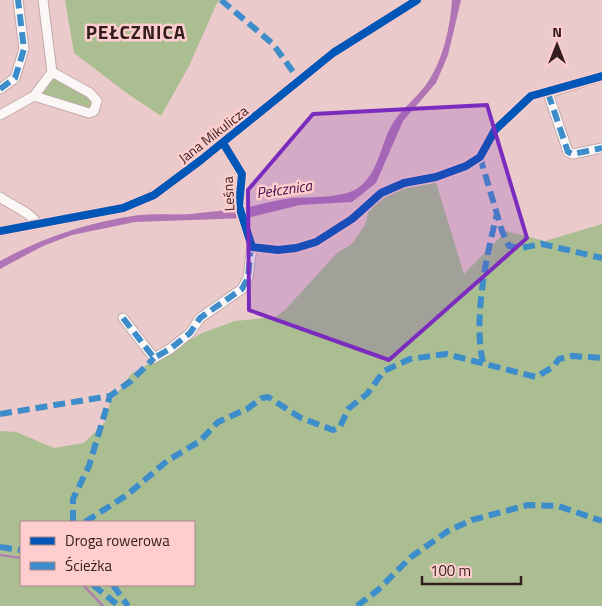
<svg xmlns="http://www.w3.org/2000/svg" width="602" height="606" font-family="'Titillium Web',sans-serif">
<style>
.green{fill:#abbe92;fill-rule:evenodd}
.water{fill:#b175b6}
.lines{fill:none;stroke-linecap:round;stroke-linejoin:round}
.stream{stroke:#b175b6;stroke-width:2}
.minor-casing{stroke:#c2a9a9;stroke-width:11}
.minor{stroke:#fcf7f7;stroke-width:9}
.quiet{stroke:#3d8dca;stroke-width:6;stroke-dasharray:12 6;stroke-linecap:butt}
.cycleway-casing{stroke:#fecdcd;stroke-width:11}
.cycleway{stroke:#0057b8;stroke-width:8}
.marked{fill:#7b2cbf;fill-opacity:0.2;stroke:#7b2cbf;stroke-width:4;stroke-linejoin:round}
.labels{text-anchor:middle;dominant-baseline:central;stroke-width:5;stroke-linejoin:round;paint-order:stroke}
.street-label{font-size:14px;fill:#331d1e;stroke:#fecdcd}
.water-label{font-size:15px;font-style:italic;fill:#40104c;stroke:#fecdcd}
.district-label{font-size:19px;font-weight:bold;letter-spacing:1px;fill:#331d1e;stroke:#fecdcd}
</style>
<rect width="100%" height="100%" fill="#eacaca"/>
<path class="green" d="M65 0H221L217 3 189 66 161 116 128 94 74 53Z
M57 78 92 98 93 102 91 108 85 110 42 94 41 92 50 80Z
M435 179 464 274 506 231 545 241 602 224V606H0V431L16 432 54 448 84 443 105 422 110 403 131 374 202 333 235 321 275 317 284 311 337 253 352 244 365 225 370 206 405 185ZM21 522H194V585H21Z"/>
<path class="water" d="M452 0H461L448 55 436 83 403 121 376 183 352 202 300 205 247 218 135 222 72 235 43 246 0 269V261C44 237 89 222 139 215 158 213 179 216 199 213 215 211 232 210 248 207 262 204 277 200 292 198 310 197 344 198 358 188 381 171 380 141 395 120 404 107 416 98 425 86 443 62 450 28 452 0Z"/>
<g class="lines">
<path class="stream" d="M0 555 21 558
M83 585 103 606"/>
<g class="minor-casing">
<path id="minor" d="M602 76 548 93 568 152 573 154 602 148
M0 89 15 78 24 49 18 0
M34 96 52 72
M0 115 34 96 89 113 94 111 97 101 90 93 52 72 43 0
M0 197C10 205 33 213 37 224
M0 231 123 208 154 195 201 160 333 53 417 0
M123 318 154 358 170 349 190 333 200 318 242 289 248 278 252 247 239 206 242 174 223 143"/>
</g>
<use href="#minor" class="minor"/>
<path class="quiet" d="M221 0 273 44 299 80
M0 89 15 78 24 49 18 0
M548 93 568 152 573 154 602 148
M480 157 502 231 509 246 521 248 542 244 602 258
M123 318 154 358 170 349 190 333 200 318 242 289 248 278 251 244
M483 362C473 321 486 256 497 214
M0 414 110 396 131 381 154 358
M73 522V499L89 466 110 396
M85 522 127 495 167 461 200 441 218 422 247 409 262 398 268 397 301 418 333 430 340 427 348 409 367 394 384 371 410 359 446 354 536 377 553 367 559 359 572 356 602 358
M0 547 21 550
M93 585 119 606
M113 585 128 606
M357 606 378 590 411 557 448 531 472 520 528 505 558 506 602 521"/>
<g class="cycleway-casing">
<path id="cycleway" d="M223 143 242 174 239 206 252 247 278 250 296 248 316 242 352 219 381 193 404 183 436 177 466 166 480 157 495 130 531 96 602 76
M0 231 123 208 154 195 201 160 333 53 417 0"/>
</g>
<use href="#cycleway" class="cycleway"/>
</g>
<path class="marked" d="M487 105 527 238 389 360 249 310 248 190 313 114Z"/>
<g class="labels">
<g class="street-label">
<text transform="translate(213 134) rotate(-38)">Jana Mikulicza</text>
<text transform="translate(228 194) rotate(-93)">Leśna</text>
</g>
<g class="water-label">
<text transform="translate(284 189) rotate(-8)">Pełcznica</text>
</g>
<g class="district-label">
<text x="136" y="31">PEŁCZNICA</text>
</g>
</g>
<rect x="20" y="521" width="175" height="65" fill="#fecdcd" stroke="#ad8787"/>
<rect x="30" y="537" width="25" height="8" fill="#0057b8" stroke="#ad8787"/>
<text x="65" y="546" font-size="15" fill="#331d1e">Droga rowerowa</text>
<rect x="30" y="562" width="25" height="8" fill="#3d8dca" stroke="#ad8787"/>
<text x="65" y="571" font-size="15" fill="#331d1e">Ścieżka</text>
<g transform="translate(557 45)" stroke="#fecdcd" stroke-width="4" paint-order="stroke">
<path d="M0-4L9 19L0 12L-9 19Z" fill="#331d1e"/>
<text y="-8" font-size="14" font-weight="bold" text-anchor="middle" fill="#331d1e">N</text>
</g>
<path d="M422 576v8h99v-8" fill="none" stroke="#331d1e" stroke-width="2.5"/>
<text x="430" y="576" font-size="15" fill="#331d1e" stroke="#fecdcd" stroke-width="4" paint-order="stroke">100 m</text>
</svg>
